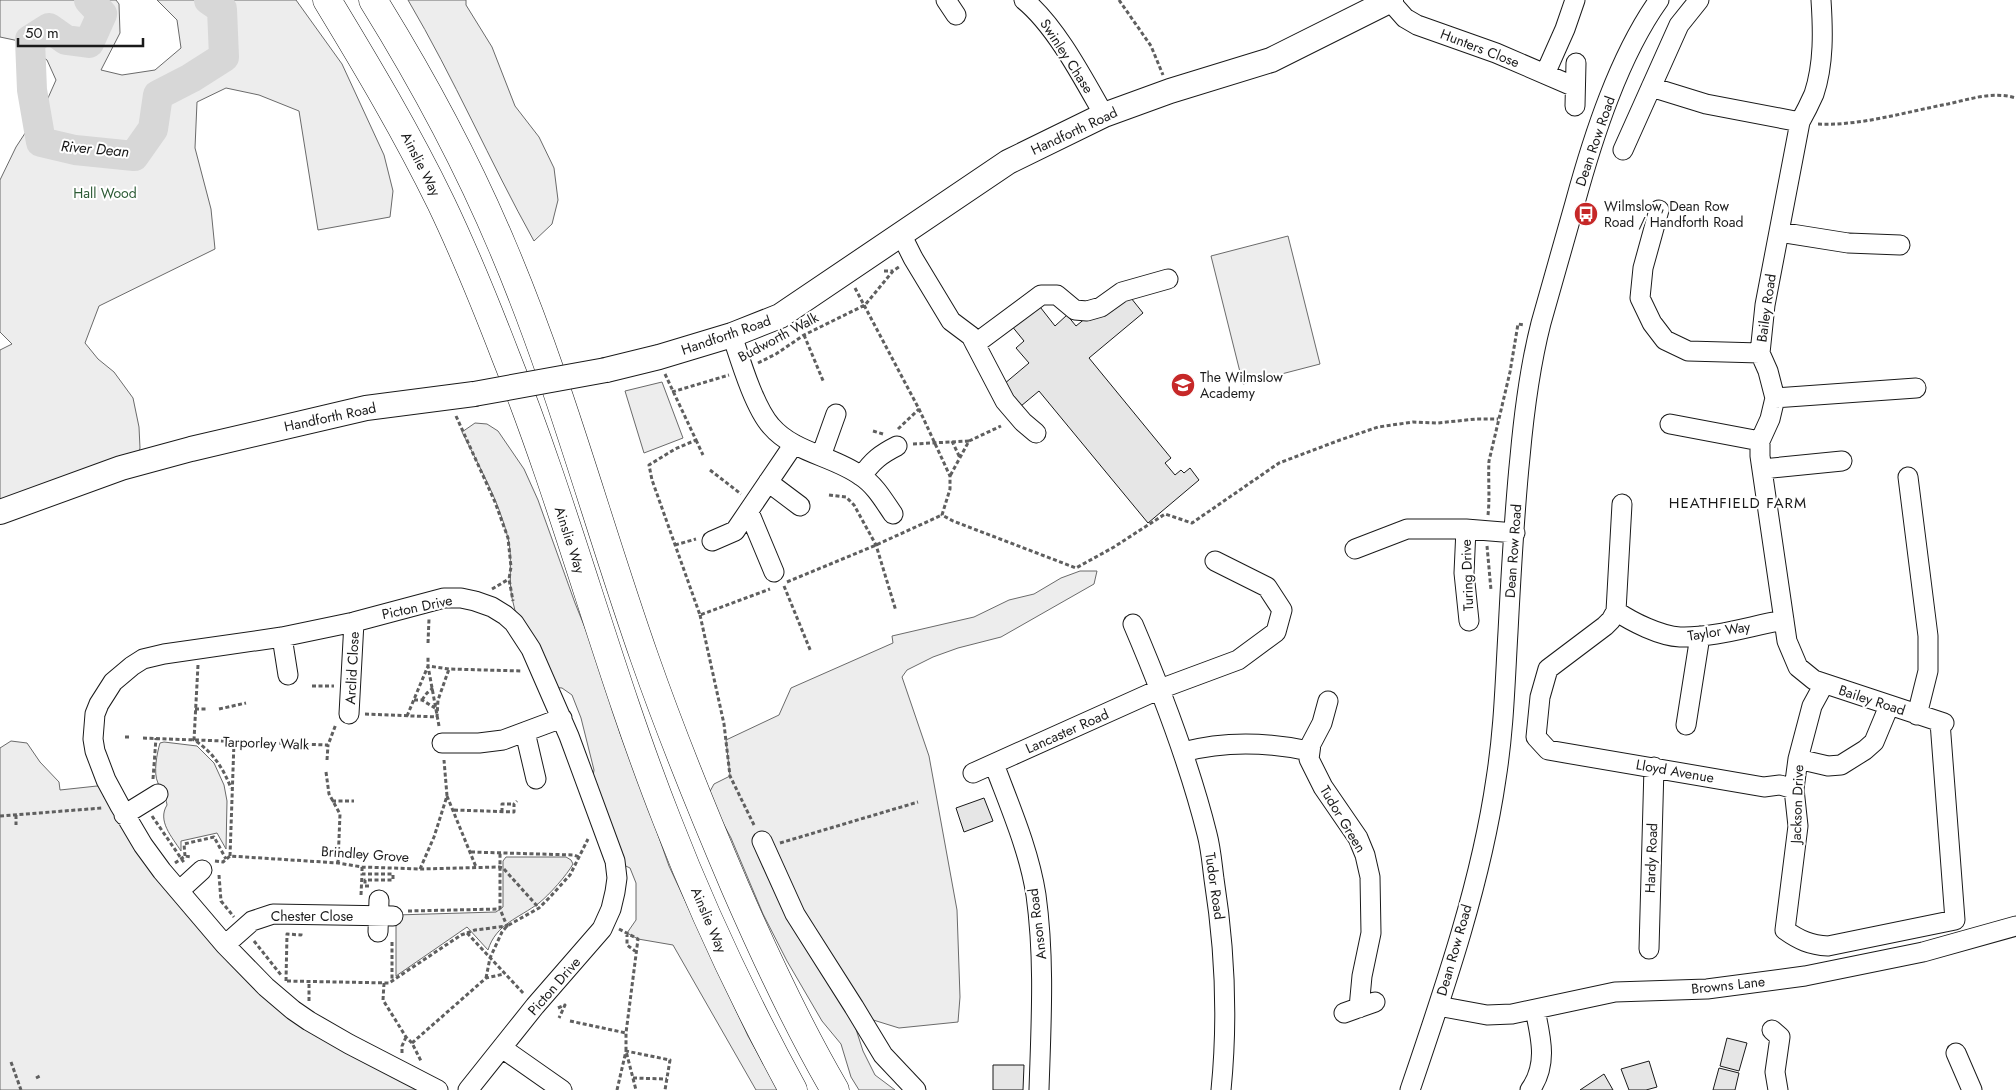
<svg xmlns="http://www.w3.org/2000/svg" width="2016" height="1090" font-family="Jost,sans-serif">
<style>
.green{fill:#ededed;stroke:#6a6a6a}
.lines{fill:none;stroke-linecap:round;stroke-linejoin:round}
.river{stroke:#d7d7d7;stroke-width:30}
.building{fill:#e6e6e6;stroke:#1a1a1a}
.minor-casing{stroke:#1a1a1a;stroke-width:21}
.major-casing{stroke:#1a1a1a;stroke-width:26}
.highway-casing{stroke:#1a1a1a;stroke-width:29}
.path{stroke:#5f5f5f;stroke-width:3;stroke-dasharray:4 2.5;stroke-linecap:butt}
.minor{stroke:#fff;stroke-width:19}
.major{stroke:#fff;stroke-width:24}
.highway{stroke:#fff;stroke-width:28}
.major-bridge-casing{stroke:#1a1a1a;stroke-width:26;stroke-linecap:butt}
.major-bridge{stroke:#fff;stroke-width:24}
.labels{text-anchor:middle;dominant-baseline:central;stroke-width:4;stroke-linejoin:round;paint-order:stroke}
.street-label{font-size:14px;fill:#1a1a1a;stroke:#fff}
.park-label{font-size:14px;fill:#2b5a34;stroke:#fff}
.poi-label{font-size:14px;fill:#1a1a1a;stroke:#fff;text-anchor:start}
.water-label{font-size:15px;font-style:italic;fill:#1a1a1a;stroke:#fff}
.neighbourhood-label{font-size:15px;letter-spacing:1px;fill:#1a1a1a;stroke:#fff}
</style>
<rect width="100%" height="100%" fill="#fff"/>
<path class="green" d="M0 0H116L119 4 120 33 101 70 122 75 155 70 181 48 177 20 157 0H296L342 64 384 155 393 191 390 217 318 230 299 111 259 95 226 88 197 102 195 148 211 209 215 249 99 306 85 343 98 359 114 372 133 398 139 427 140 448 136 464 0 512V350L12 344 0 332V180L16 147 48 98 56 80 47 60 19 41 0 37Z
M408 0H466V5L492 47 515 106 539 137 554 168 558 200 552 224 534 241C490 162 454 78 408 0Z
M1288 236 1320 364 1243 384 1211 256Z
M662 382 683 438 644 453 625 391Z
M475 423 487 424 498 431 524 469 538 500 575 603 602 670 620 733 645 798 669 866 748 1036 778 1090H756L673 945 638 939 627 933 636 920V883L630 868 615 861 590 793 594 770 581 718 572 695 562 688 549 687C536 658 518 629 512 598 508 578 513 558 508 538 499 501 479 466 462 432Z
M1080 571H1097L1094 584 1001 637 958 648 933 657 907 670 902 677 929 756 957 910 960 997 958 1022 899 1028 870 1019 854 1023 863 1051 875 1075 895 1090H859L851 1077 841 1044 822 1021 787 961 763 914 731 838 708 795 714 784 730 776 726 740 779 715 791 688 893 643 892 636 974 617 1009 600 1034 594 1061 578Z
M11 741 27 743 40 762 59 782 60 790 97 786 110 788 120 806 266 987 438 1090H0V748Z
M164 742 197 746 214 763 224 785 227 801 226 849 217 833 181 841V851C172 837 157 821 167 805 166 796 161 791 158 783 153 773 157 753 160 743Z
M506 857H566L571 860 573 864C567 875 549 895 539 903 519 918 496 924 488 950L467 927 396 976V915L496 912 503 907V861Z"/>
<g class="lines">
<path class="river" d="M89 0 102 14 89 43 66 40 49 28 30 40 32 90 41 142 75 150 134 156 153 129 158 95 191 78 224 57 222 9 209 0"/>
</g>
<path class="building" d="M1127 293 1143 313 1089 358 1171 458 1165 463 1175 475 1181 470 1184 473 1190 468 1199 480 1148 523 1039 391 1021 406 1004 384 1029 363 1016 348 1024 341 1011 325 1037 303 1055 326 1067 315 1076 326 1092 313 1096 318Z
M984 798 993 821 964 832 956 808Z
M1727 1038 1747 1043 1739 1071 1720 1066Z
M1649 1061 1657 1087 1646 1090H1629L1621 1069Z
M993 1065H1024L1023 1090H993Z
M1719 1068 1739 1073 1735 1090H1713Z
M1604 1074 1613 1090H1580Z"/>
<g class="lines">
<g class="minor-casing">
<path id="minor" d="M946 0 956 15
M1024 0C1056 26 1084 80 1104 115
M1821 0C1823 30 1824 64 1814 94 1810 103 1805 113 1800 122L1765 305 1760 353 1768 371 1775 398 1770 419 1760 441V456L1787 641 1798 667 1814 680 1944 723
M1390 1 1405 18 1417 25 1496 53 1575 87
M1545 74 1565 29 1575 0
M1651 87 1706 104 1800 122
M1575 106 1576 63
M1623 150 1679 25 1699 0
M1659 210 1643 268 1640 298 1652 323 1665 340 1688 351 1760 353
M1779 232 1848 243 1900 245
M901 234 913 258 951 321 971 336 1005 401 1023 422 1036 433
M732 335C740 359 754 407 771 426 794 453 834 456 861 476 875 485 884 501 893 514
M975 344 1041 295H1057L1075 310 1087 311 1101 307 1122 292 1168 279
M1775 398 1916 388
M1670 424 1760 441
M821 456 836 414
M1762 469 1842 461
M862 476C872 461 881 454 897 446
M1908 477 1928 636V671L1917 715
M768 482 800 506
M1622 504 1616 611 1611 620 1605 626 1548 669 1540 697 1536 737 1548 750 1764 787 1780 785 1794 789
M749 512 774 572
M1466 529 1464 573 1469 621
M712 541 735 531 794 444
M1355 549 1407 529H1466L1515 533
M1616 611C1632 622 1660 636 1680 637 1714 638 1750 626 1784 620
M1133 624C1162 692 1189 762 1207 834 1211 849 1212 864 1214 879 1225 949 1228 1020 1221 1090
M282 637 288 675
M1824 684 1812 706 1798 759 1794 789 1798 826 1785 930C1799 940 1810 945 1828 946L1955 920 1940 722
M1328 701 1322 723 1311 744 1309 759 1323 787 1358 838 1365 855 1370 877 1371 933 1362 976 1359 1008
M349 714 354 622
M1686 725 1700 636
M525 732 536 779
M442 743H479L503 740 562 718
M1183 752C1224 741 1267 742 1309 751
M1798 759 1828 766 1841 765 1865 750 1874 742 1889 706
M994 764C1010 807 1029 850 1036 895 1045 960 1041 1025 1039 1090
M973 773 1160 689 1238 660 1276 632 1282 610 1267 587 1215 561
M124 815 158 794
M762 841 795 914 807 933 854 1007 883 1055 916 1090
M179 891 202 870
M378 932 379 900
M225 945 252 921 273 914 393 916
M1649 949 1654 767
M1438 1006 1487 1015 1512 1014 1615 992 1707 989 1805 976 1923 952 2016 926
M1344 1013 1375 1002
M1772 1030 1780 1037 1775 1072 1778 1090
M502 1048 562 1090
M1956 1053 1972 1090
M438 1090 349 1044 309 1021 293 1010 266 987 225 945 162 871 143 845 120 806 106 780 95 751 93 739 95 714 99 704 113 682 132 666 143 659 164 654 282 637 354 622 444 598H461L475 601 492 607 505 615 514 623 531 649 569 736 615 861 617 878 615 892 611 909 602 929 535 1006 468 1090
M1410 1090C1444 990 1481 883 1496 779 1504 729 1505 682 1508 632 1511 574 1514 515 1520 457 1524 413 1530 366 1541 323 1552 283 1564 243 1575 203 1593 137 1619 56 1659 0
M1530 1090C1548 1065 1541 1038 1535 1010"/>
</g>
<g class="major-casing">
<path id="major" d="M606 370 659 357 732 335 780 316 1008 162 1104 115 1170 91 1271 60 1391 0
M0 512 121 468 191 449 366 408 474 394"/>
</g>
<g class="highway-casing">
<path id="highway" d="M327 0C367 66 407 133 441 203 465 253 486 305 506 357 567 509 607 668 667 820 703 913 745 1002 793 1090
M373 0C422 79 467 162 503 248 560 382 597 523 645 659 672 736 703 812 735 887 765 956 797 1025 835 1090"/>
</g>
<path class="path" d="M1119 0 1151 46 1163 75
M1818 124C1861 126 1905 112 1948 104 1970 99 1993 91 2016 98
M884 271H893
M855 288 919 409 950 476V489L942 515 953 521 1076 568 1114 547 1165 514 1192 523 1279 463 1340 440 1378 427 1413 422 1438 423 1476 419H1498
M804 335 824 383
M758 363 776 354 804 335 865 305 893 271 899 267
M665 374 696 440 675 449 649 465 652 480 700 615 770 589
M672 392 729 375
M456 416 495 502 508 538 511 567 509 579 513 601
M898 429 919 409
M873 431 883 434
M696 440 703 455
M952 441 960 458
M969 441 1001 426
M913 444 969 441 950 476
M710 470 741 494
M829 495 846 497 854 505 876 545 896 611
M1488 515C1490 497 1488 479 1489 461L1510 372 1518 324 1525 325
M675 545 696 539
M1487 546 1491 590
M787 582 876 545 942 515
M784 586 811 652
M492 589 509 579
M700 615 724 724 730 776 755 827
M428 643 429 619
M198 665 194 740C213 752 223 768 231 788
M312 686H334
M414 700H422L435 708
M422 700 427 693 433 688
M195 709H206
M219 709 246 703
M365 714 437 717 438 700 449 669
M407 716 428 666V657
M439 726 428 666 449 669 522 671
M125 737H131
M143 738 328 745 336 724
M327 760 328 745
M326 772 329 794 340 814 338 863
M153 779 156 738
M447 796 476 867
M332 801H354
M454 810 514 812V804L517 801
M502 812V804H514
M16 815V825
M0 816 102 808
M152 816 185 864
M780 843 918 802
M471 852 574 855 579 857
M185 856 184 844 214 837 226 859
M230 856 234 742
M215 861 223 862 230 856 338 863 362 867 420 869 499 867 503 868 539 908
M175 863 185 856 192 857
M362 867V874H393V880H365V886H371
M420 869 434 837 447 796 444 760
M219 875 221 901 234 917
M361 895 362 874
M408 911 500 909
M619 929 638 939 626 1033V1051L636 1090
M467 933 475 930 507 926 500 909V852
M627 933V945L635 951
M254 941 281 975
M392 942V981
M486 978 490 958 502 932 507 926 539 908 550 897 570 875 588 839
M286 981 287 934 301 935V931
M287 981 389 983 461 935 467 933 524 994
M384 983 383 1000 406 1037 412 1043 421 1061
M309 1001V982
M558 1008 565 1005 559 1018
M570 1021 626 1033
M412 1043 486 978 504 974
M402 1053V1046L406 1037
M11 1062 21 1090
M36 1078 40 1076
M633 1078 667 1079
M617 1090 626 1051 670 1060 665 1090"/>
<use href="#minor" class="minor"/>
<use href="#major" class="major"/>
<use href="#highway" class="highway"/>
<g class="major-bridge-casing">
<path id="major-bridge" d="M474 394 606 370"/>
</g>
<use href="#major-bridge" class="major-bridge"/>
</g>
<defs>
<g id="bus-disc" transform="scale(1.25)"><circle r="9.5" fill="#c62828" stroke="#fff"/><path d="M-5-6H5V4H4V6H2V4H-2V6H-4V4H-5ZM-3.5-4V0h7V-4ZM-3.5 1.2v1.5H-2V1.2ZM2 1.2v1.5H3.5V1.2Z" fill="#fff"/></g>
<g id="school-disc" transform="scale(1.25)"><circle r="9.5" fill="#c62828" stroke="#fff"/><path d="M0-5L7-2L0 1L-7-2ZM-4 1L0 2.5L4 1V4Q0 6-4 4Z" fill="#fff"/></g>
</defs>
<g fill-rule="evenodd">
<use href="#bus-disc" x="1586" y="214"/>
<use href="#school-disc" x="1183" y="385"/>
</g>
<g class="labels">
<g class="street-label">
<text transform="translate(1480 48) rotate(21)">Hunters Close</text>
<text transform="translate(1067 56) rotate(57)">Swinley Chase</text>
<text transform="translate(1074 131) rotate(-25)">Handforth Road</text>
<text transform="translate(1595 141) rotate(-71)">Dean Row Road</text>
<text transform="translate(421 164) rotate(63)">Ainslie Way</text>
<text transform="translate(1766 308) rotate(-82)">Bailey Road</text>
<text transform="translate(726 335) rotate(-19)">Handforth Road</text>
<text transform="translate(778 337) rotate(-28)">Budworth Walk</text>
<text transform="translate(330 417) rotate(-12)">Handforth Road</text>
<text transform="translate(570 540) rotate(72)">Ainslie Way</text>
<text transform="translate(1513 551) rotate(-86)">Dean Row Road</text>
<text transform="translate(1467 575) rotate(-92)">Turing Drive</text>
<text transform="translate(417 607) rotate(-12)">Picton Drive</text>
<text transform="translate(1719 631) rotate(-9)">Taylor Way</text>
<text transform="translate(352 668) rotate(-87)">Arclid Close</text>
<text transform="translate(1872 700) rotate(18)">Bailey Road</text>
<text transform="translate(1067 731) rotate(-24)">Lancaster Road</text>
<text transform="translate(266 743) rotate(2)">Tarporley Walk</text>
<text transform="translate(1675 771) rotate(10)">Lloyd Avenue</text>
<text transform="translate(1797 804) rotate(-88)">Jackson Drive</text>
<text transform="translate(1343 819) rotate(59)">Tudor Green</text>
<text transform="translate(365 854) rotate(4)">Brindley Grove</text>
<text transform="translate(1651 858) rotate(-88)">Hardy Road</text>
<text transform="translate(1215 886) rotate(82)">Tudor Road</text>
<text x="312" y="916">Chester Close</text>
<text transform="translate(709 920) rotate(67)">Ainslie Way</text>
<text transform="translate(1037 924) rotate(-97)">Anson Road</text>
<text transform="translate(1454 950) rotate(-74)">Dean Row Road</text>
<text transform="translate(1728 985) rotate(-6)">Browns Lane</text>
<text transform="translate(554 986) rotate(-49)">Picton Drive</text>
</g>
<g class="park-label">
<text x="105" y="193">Hall Wood</text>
</g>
<g class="poi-label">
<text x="1604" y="206">Wilmslow, Dean Row<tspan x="1604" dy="16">Road / Handforth Road</tspan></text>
<text x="1200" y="377">The Wilmslow<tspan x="1200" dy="16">Academy</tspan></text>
</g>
<g class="water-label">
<text transform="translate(95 149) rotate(5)">River Dean</text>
</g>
<g class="neighbourhood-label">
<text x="1738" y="503">HEATHFIELD FARM</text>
</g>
</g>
<path d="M18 38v8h125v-8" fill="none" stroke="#1a1a1a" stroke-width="2.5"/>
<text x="25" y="38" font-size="15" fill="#1a1a1a" stroke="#ffffff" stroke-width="4" paint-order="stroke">50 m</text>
</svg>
